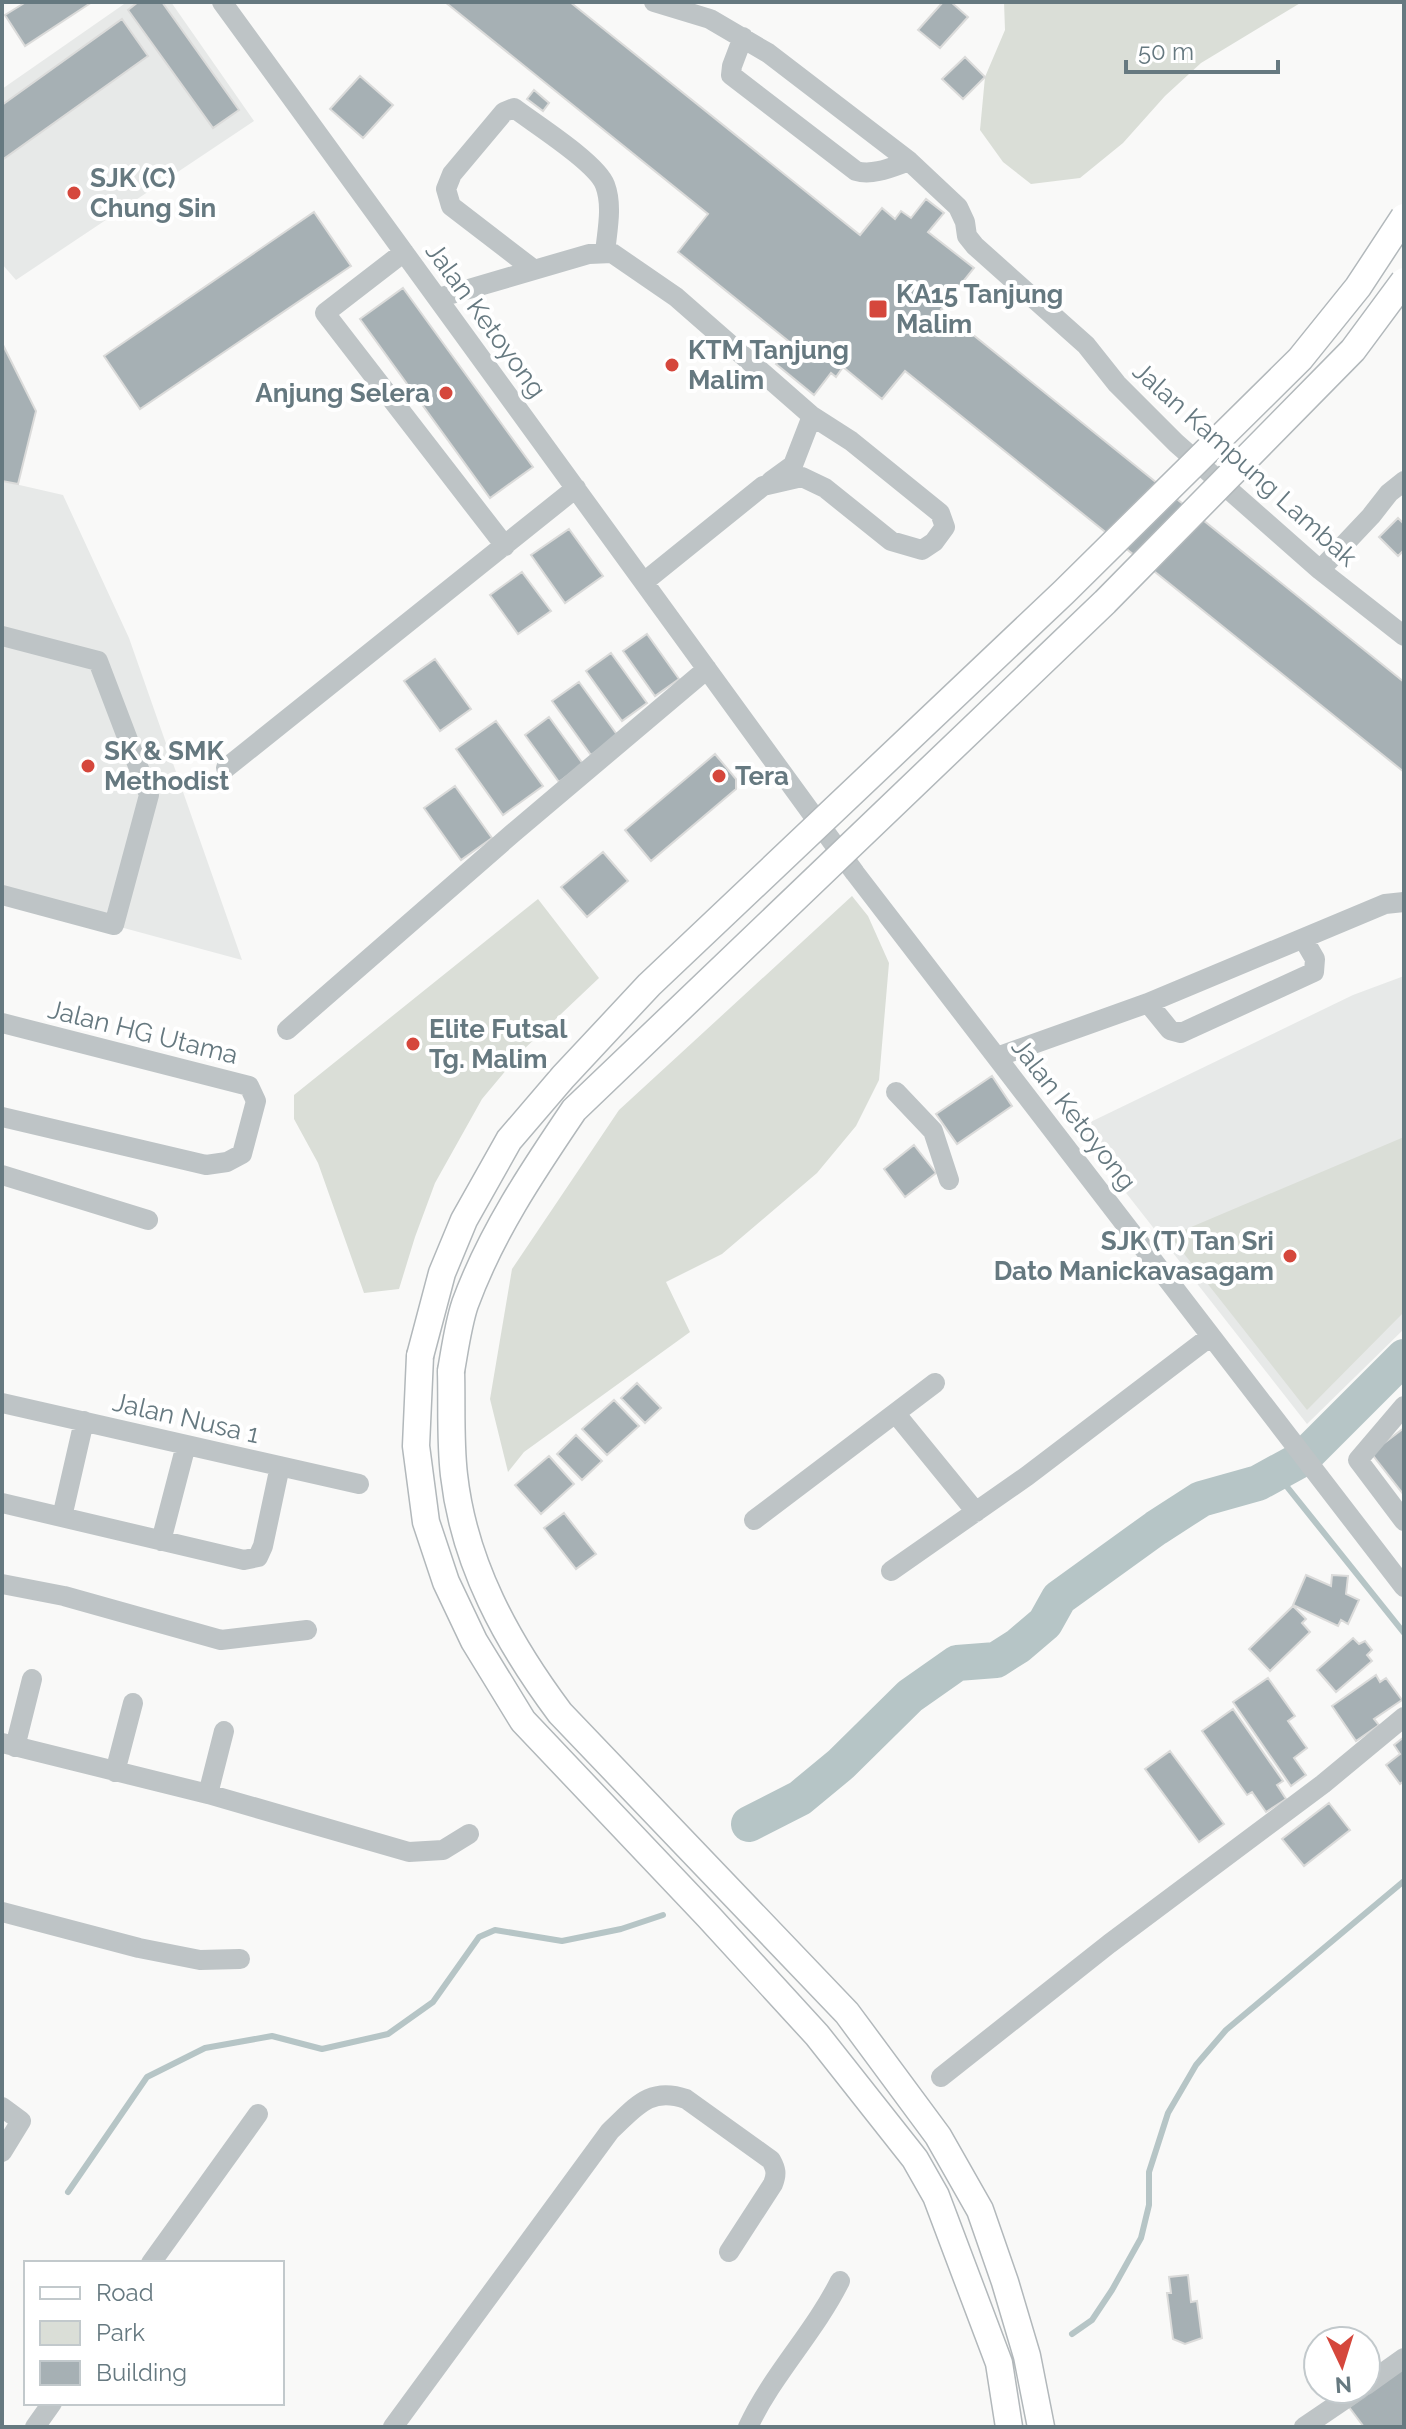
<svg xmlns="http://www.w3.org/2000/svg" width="1406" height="2429" font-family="Raleway,sans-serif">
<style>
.built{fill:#e7e9e8}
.green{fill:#daded7}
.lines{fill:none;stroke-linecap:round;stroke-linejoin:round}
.stream{stroke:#b6c5c6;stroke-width:6}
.river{stroke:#b6c5c6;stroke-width:36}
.building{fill:#a6b0b4;stroke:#dbdbda;stroke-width:2}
.major-casing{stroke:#b2b8bb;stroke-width:29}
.minor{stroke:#bec4c6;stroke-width:20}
.major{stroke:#fff;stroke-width:26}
.major-bridge-casing{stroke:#b2b8bb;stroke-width:29;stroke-linecap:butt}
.major-bridge{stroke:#fff;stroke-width:26}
.poi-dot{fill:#d5473c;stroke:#fff;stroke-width:3}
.labels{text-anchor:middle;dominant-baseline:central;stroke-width:8;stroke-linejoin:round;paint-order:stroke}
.poi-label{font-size:26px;font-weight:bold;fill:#667980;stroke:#fff;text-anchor:start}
.street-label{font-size:26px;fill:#667980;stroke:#fff}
</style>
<rect width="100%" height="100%" fill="#f9f9f8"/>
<path class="built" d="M127 2H171L254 121 16 280 2 264V89Z
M2 481 63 495 129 638 242 960 2 895Z
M1404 976V1329L1307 1424 1076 1129 1353 995Z"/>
<path class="green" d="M1004 2H1302L1201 63 1165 96 1123 143 1080 178 1031 184 1003 162 980 130 985 77 1005 30Z
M852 896 868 916 889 963 879 1080 856 1126 817 1173 722 1254 666 1282 690 1332 524 1452 508 1472 490 1399 512 1269 619 1110Z
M538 899 599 978 522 1051 482 1099 435 1183 415 1237 399 1289 364 1293 318 1163 294 1119V1095Z
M1404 1137V1312L1307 1410 1170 1236Z"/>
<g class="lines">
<path class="stream" d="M1276 1473 1404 1633
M68 2192 147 2077 205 2048 272 2036 322 2049 388 2034 433 2002 479 1937 495 1930 562 1941 621 1929 663 1915
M1072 2334 1092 2320 1112 2290 1141 2238 1149 2205V2172L1168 2113 1196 2065 1226 2030 1404 1881"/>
<path class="river" d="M749 1824 800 1798 841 1764 910 1696 957 1663 996 1660 1018 1646 1045 1623 1059 1598 1156 1528 1201 1499 1258 1483 1302 1459 1404 1357"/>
</g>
<path class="building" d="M26 2H92L25 46 5 15Z
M138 2H162L239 110 213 128 128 10Z
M445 2H570L860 235 882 208 895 219 901 211 911 218 926 199 944 213 928 232 974 268 941 309 1404 682V772L905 371 882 399 843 367 836 377 831 373 814 395 776 364 792 344 678 252 708 214Z
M943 2H951L968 17 940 48 918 30Z
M122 19 148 56 2 160V105Z
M965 57 985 77 963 99 942 79Z
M360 76 393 105 363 138 330 109Z
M534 90 549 103 543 111 527 99Z
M314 212 351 266 140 409 104 356Z
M403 288 533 467 490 498 360 319Z
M2 343 36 411 18 484 2 481Z
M1398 518 1404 524V550L1398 556 1379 537Z
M569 529 603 576 565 603 531 555Z
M522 572 551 611 518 634 490 595Z
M647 634 679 679 655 696 623 651Z
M611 653 647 703 622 721 586 671Z
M435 659 471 709 440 731 404 681Z
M579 682 618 736 591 755 552 701Z
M549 717 583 764 559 782 525 735Z
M496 721 543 786 503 815 456 749Z
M715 754 736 779V789L651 861 625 830Z
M455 786 492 838 461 860 424 808Z
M603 852 628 881 587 917 561 887Z
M992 1076 1012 1106 957 1144 936 1114Z
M914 1145 936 1173 905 1197 884 1169Z
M637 1383 661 1408 645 1423 621 1398Z
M614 1400 639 1426 607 1455 582 1429Z
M1404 1428V1495L1371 1453Z
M576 1435 602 1461 582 1480 557 1454Z
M549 1456 574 1484 541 1514 515 1485Z
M564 1513 596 1554 576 1569 544 1528Z
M1306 1575 1331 1586 1332 1575 1348 1576 1346 1594 1359 1600 1348 1624 1341 1620 1338 1626 1293 1605Z
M1293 1606 1306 1619 1302 1623 1310 1632 1270 1671 1249 1649Z
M1353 1638 1359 1644 1365 1641 1372 1650 1367 1655 1372 1661 1336 1692 1317 1670Z
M1376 1675 1380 1682 1386 1678 1402 1700 1374 1719 1379 1725 1356 1741 1332 1706Z
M1268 1678 1295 1716 1288 1721 1307 1748 1294 1758 1306 1775 1291 1786 1233 1702Z
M1233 1709 1283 1781 1277 1785 1286 1799 1266 1812 1252 1792 1247 1795 1202 1731Z
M1404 1737V1781L1400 1784 1386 1765 1400 1754 1394 1745Z
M1170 1751 1224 1824 1199 1842 1145 1769Z
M1329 1803 1350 1830 1304 1866 1282 1839Z
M1188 2275 1191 2302 1197 2301 1202 2338 1185 2344 1173 2339 1167 2293H1171L1169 2277Z
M1404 2368V2427H1364L1349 2407Z"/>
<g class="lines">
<g class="major-casing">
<path id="major" d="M420 1356 416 1446 426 1522 446 1582 474 1641 523 1721 708 1916 817 2035 915 2159 936 2196 999 2363 1009 2427
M451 1371C452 1405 450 1441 454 1475 464 1564 507 1642 560 1713L847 2013 938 2136 980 2210 1005 2282 1027 2356 1041 2427"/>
</g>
<path class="minor" d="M222 2 855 873 1404 1587
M654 2 710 19 768 53 909 161 958 207 965 222 967 236 975 246 1086 345 1117 384 1176 443 1320 570 1404 636
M743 37 732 66 731 75 856 171C873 176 892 167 909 161
M404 252 325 313 505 546
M533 269 451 206 446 189 452 174 504 112 514 108C535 124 597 163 605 185 613 206 607 231 605 253
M438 298 589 254 612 253 676 297 812 416 851 441 940 513 945 527 934 542 922 550 891 541 825 488 802 477 763 486 644 582
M771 481 793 465 812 416
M1320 570 1371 516 1389 493 1404 481
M2 636 98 661 149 795 114 925 2 895
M226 768 576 488
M1148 1003 1170 1030 1181 1033 1314 972 1315 959 1304 940
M2 1023 249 1086 256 1101 242 1154 227 1162 206 1165 2 1117
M287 1030 513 833 707 669
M997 1057 1148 1003 1385 904 1404 902
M896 1092 933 1131 949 1180
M2 1175 148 1220
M2 1403 359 1484
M1404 1406 1358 1460 1404 1521
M896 1414 976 1512
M2 1503 244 1560 258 1557 263 1546 280 1466
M62 1517 84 1421
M754 1520 935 1383
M161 1541 186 1445
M891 1571 1027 1476 1211 1336
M2 1584 64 1596 221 1640 307 1630
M2 1743 208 1794 409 1852 443 1850 469 1834
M15 1747 32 1679
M115 1772 133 1703
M208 1794 224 1731
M2 1912 139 1948 200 1960 240 1959
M941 2077 1109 1944 1323 1784 1404 1717
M2 2107 21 2121 2 2152
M151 2263 258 2114
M1366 2385 1404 2358
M35 2427 52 2403
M393 2427 610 2131C635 2108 649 2086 686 2099L771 2160C776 2169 777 2174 773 2184L729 2252
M748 2427C772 2375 814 2333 840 2281
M1304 2427 1360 2389"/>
<use href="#major" class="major"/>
<g class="major-bridge-casing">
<path id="major-bridge" d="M420 1356 442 1273 464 1220 509 1140 563 1077 649 985 1064 592 1300 359 1358 287 1404 217
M451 1371C455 1349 458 1325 465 1304 491 1233 532 1172 574 1110L1105 602 1353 350 1404 281"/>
</g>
<use href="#major-bridge" class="major-bridge"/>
</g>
<g class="poi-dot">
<circle cx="74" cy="193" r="8"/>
<rect x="868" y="299" width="20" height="20" rx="4"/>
<circle cx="672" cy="365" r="8"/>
<circle cx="446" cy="393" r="8"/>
<circle cx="88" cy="766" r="8"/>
<circle cx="719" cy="776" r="8"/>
<circle cx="413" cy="1044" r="8"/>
<circle cx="1290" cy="1256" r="8"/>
</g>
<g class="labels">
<g class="poi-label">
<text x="90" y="178">SJK (C)<tspan x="90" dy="30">Chung Sin</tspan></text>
<text x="896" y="294">KA15 Tanjung<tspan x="896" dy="30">Malim</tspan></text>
<text x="688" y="350">KTM Tanjung<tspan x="688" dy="30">Malim</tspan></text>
<text x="430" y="393" text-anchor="end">Anjung Selera</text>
<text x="104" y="751">SK &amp; SMK<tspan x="104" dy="30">Methodist</tspan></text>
<text x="735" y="776">Tera</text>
<text x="429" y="1029">Elite Futsal<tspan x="429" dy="30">Tg. Malim</tspan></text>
<text x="1274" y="1241" text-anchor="end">SJK (T) Tan Sri<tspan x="1274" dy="30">Dato Manickavasagam</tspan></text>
</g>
<g class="street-label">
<text transform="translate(486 320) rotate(54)">Jalan Ketoyong</text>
<text transform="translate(1245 464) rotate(42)">Jalan Kampung Lambak</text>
<text transform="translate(143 1032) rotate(14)">Jalan HG Utama</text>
<text transform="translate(1074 1114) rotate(52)">Jalan Ketoyong</text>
<text transform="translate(186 1418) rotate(13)">Jalan Nusa 1</text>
</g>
</g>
<rect width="1406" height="2429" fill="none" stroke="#667980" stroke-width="8"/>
<rect x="24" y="2261" width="260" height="144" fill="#ffffff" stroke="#c2c9cc" stroke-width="2"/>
<rect x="40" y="2287" width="40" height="12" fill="#ffffff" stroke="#c2c9cc" stroke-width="2"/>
<text x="96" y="2301" font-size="24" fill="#667980">Road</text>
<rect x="40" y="2321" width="40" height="24" fill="#daded7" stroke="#c2c9cc" stroke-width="2"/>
<text x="96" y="2341" font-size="24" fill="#667980">Park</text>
<rect x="40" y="2361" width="40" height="24" fill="#a6b0b4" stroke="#c2c9cc" stroke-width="2"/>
<text x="96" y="2381" font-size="24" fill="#667980">Building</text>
<g transform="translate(1342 2365) rotate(176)"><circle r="38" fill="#ffffff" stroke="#c2c9cc" stroke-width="2"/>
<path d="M0-6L14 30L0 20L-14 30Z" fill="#d5473c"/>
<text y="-12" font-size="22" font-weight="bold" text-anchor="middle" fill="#667980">N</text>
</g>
<path d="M1126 60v12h152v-12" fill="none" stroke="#667980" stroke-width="4"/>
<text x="1138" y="60" font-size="24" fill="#667980" stroke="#ffffff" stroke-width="6" paint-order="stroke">50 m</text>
</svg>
